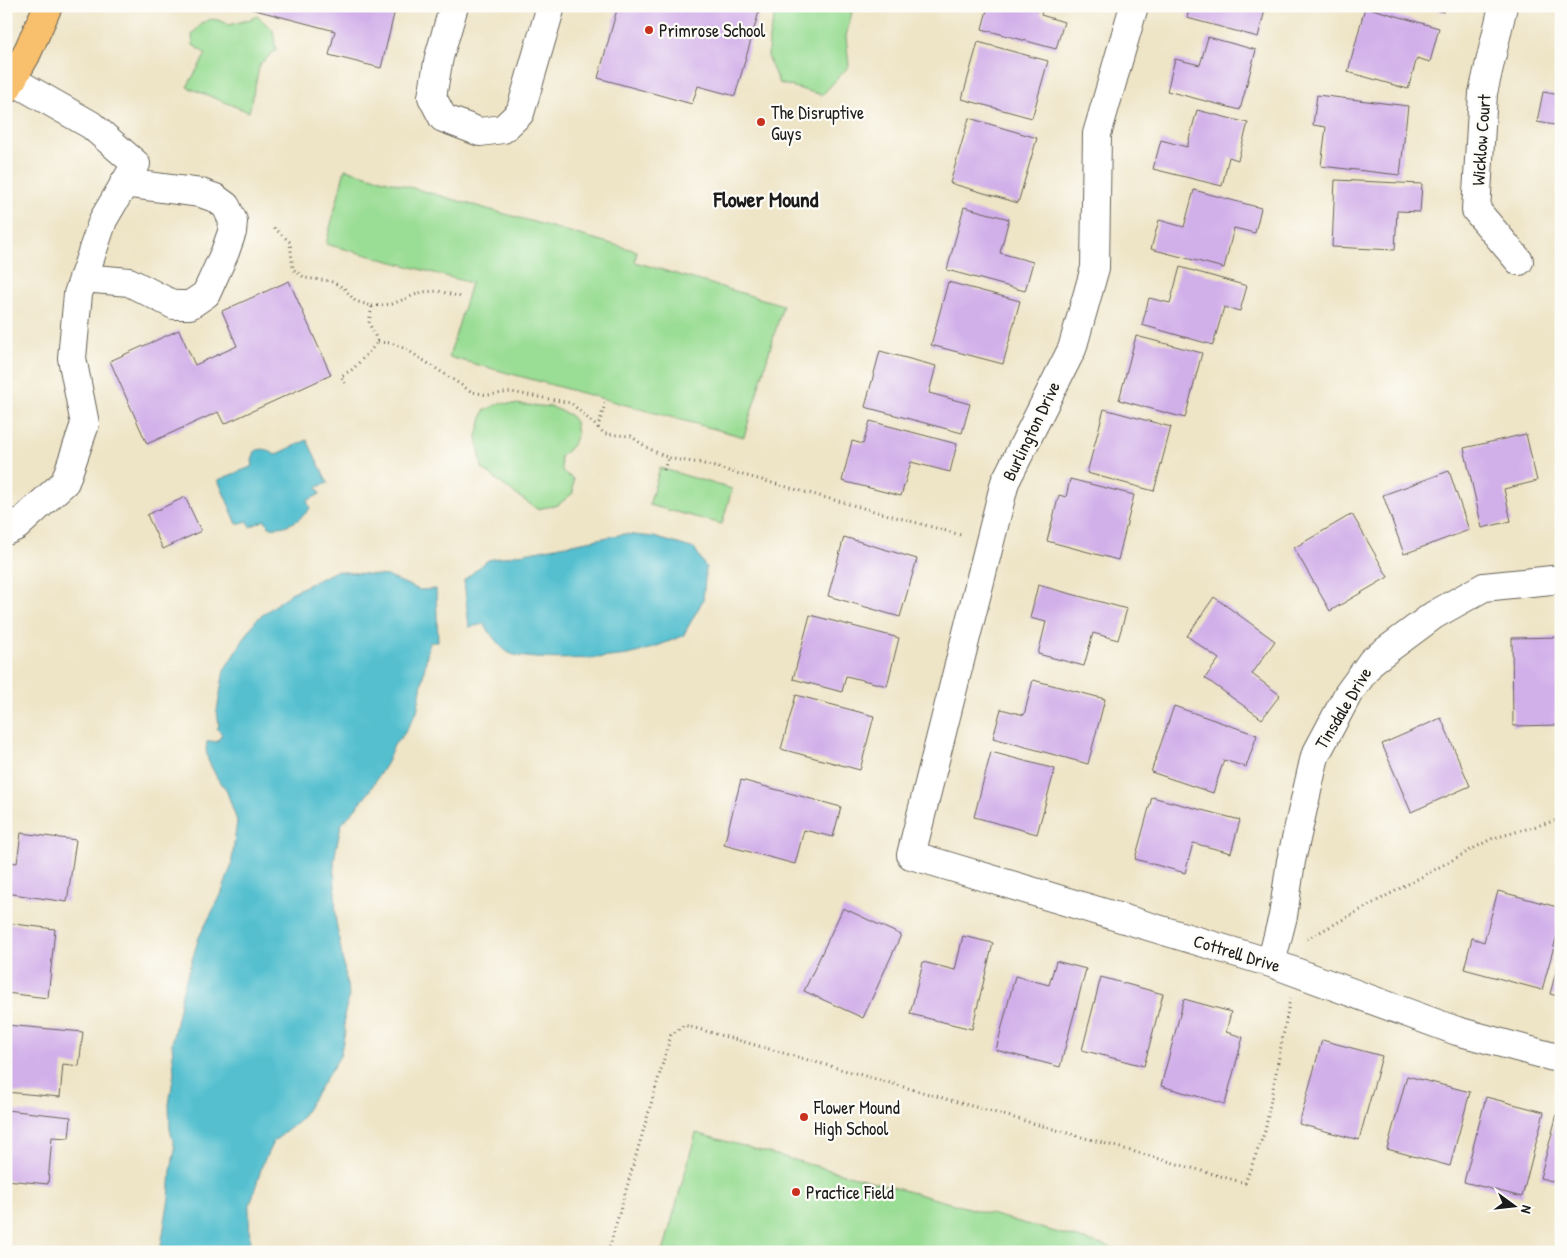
<svg xmlns="http://www.w3.org/2000/svg" width="1567" height="1258" font-family="'Patrick Hand',sans-serif">
<style>
.green{fill:#9add94;stroke:#5b7c58}
.water{fill:#54bfcf;stroke:#386e76}
.building{fill:#d1afe9}
.lines{fill:none;stroke-linecap:round;stroke-linejoin:round}
.minor-casing{stroke:#666258;stroke-width:30}
.major-casing{stroke:#666258;stroke-width:30}
.path{stroke:#666258;stroke-width:3;stroke-dasharray:1 4;stroke-linecap:butt}
.minor{stroke:#fff;stroke-width:28}
.major{stroke:#f8bf6c;stroke-width:28}
.poi-dot{fill:#c8321e;stroke:#fdfcf7;stroke-width:2}
.labels{text-anchor:middle;dominant-baseline:central;stroke-width:4.5;stroke-linejoin:round;paint-order:stroke}
.poi-label{font-size:18px;fill:#1c1c1c;stroke:#fdfcf7;text-anchor:start}
.street-label{font-size:18px;fill:#1c1c1c;stroke:#fdfcf7}
.district-label{font-size:22px;font-weight:bold;fill:#1c1c1c;stroke:#fdfcf7}
</style>
<rect width="100%" height="100%" fill="#fdfcf7"/>
<filter id="ink" filterUnits="userSpaceOnUse"><feTurbulence type="fractalNoise" baseFrequency=".02" numOctaves="2"/><feDisplacementMap in="SourceGraphic" scale="10" xChannelSelector="R" yChannelSelector="G"/><feConvolveMatrix kernelMatrix="1 2 1 2 8 2 1 2 1" color-interpolation-filters="sRGB"/></filter>
<filter id="wash" filterUnits="userSpaceOnUse"><feTurbulence type="fractalNoise" baseFrequency=".0096" numOctaves="4" result="noise"/><feDisplacementMap in="SourceGraphic" scale="20" xChannelSelector="R" yChannelSelector="G"/><feGaussianBlur stdDeviation="1.12" result="paint"/><feColorMatrix in="noise" values="0 0 0 0 0 0 0 0 0 0 0 0 0 0 0 0 0 1.4 0 .05"/><feComposite in="paint" operator="in"/></filter>
<g filter="url(#wash)">
<rect width="100%" height="100%" fill="#eee4c6"/>
<path class="green" d="M777 6H820L852 12 846 36 849 66 822 95 779 83 768 58 769 38Z
M257 16 273 30 276 50 260 64 249 112 187 87 206 54 193 45 192 35C204 20 210 14 229 25L248 20Z
M345 169 637 251 635 262 783 305 744 437 449 357 471 283 326 244Z
M500 403 552 407 570 415 575 422 577 435 572 446 560 457 562 471 573 479V493L558 505 537 509 511 491 482 468 477 436 484 411Z
M660 468 732 489 722 524 649 505Z
M696 1133 1128 1252H663Z"/>
<path class="water" d="M307 440 328 483 317 487 320 494 307 501 310 508C300 521 286 529 269 527L265 520 250 527 248 521 237 524 218 480 253 466 252 461 255 451C264 447 269 450 275 455Z
M624 534 654 537 695 549 706 568 703 600 683 636C667 642 649 650 632 654 612 659 525 662 509 653 498 646 491 634 484 624L469 627 464 580 488 560Z
M336 571 387 576 420 590 436 589 438 641 429 643 417 712 404 734 394 745 387 762 367 795 341 825 334 860 336 922 349 996 344 1016 345 1032 340 1056 299 1121 273 1142 263 1163 249 1208 250 1252H160L169 1198 171 1171 175 1149 170 1129 169 1104 174 1073 172 1043 182 993 199 937 221 895 231 867 237 821 226 789 217 778 208 760 206 749 207 742 212 741 217 742 222 734 217 729 219 725 217 711 224 670 256 620 291 593Z"/>
<g id="blocks">
<path class="building" d="M240 6H396L381 68 329 55 335 31Z
M618 6H752L760 8 735 96 698 86 692 104 598 78Z
M988 6H1043L1041 15 1064 22 1056 49 982 29Z
M1190 6H1252L1265 10 1258 37 1187 18Z
M1423 6H1446L1444 12Z
M1365 7 1439 28 1430 62 1417 58 1408 89 1348 72Z
M1208 37 1256 50 1240 110 1167 91 1175 59 1200 65Z
M978 42 1048 61 1032 118 962 99Z
M1543 92 1561 95V126L1537 122Z
M1317 95 1408 106 1400 175 1321 166 1326 127 1313 125Z
M1197 110 1248 123 1238 160 1229 157 1222 186 1153 169 1161 140 1187 147Z
M969 118 1037 138 1018 203 950 183Z
M1335 180 1422 184 1420 212 1397 211 1395 250 1332 247Z
M1194 190 1261 208 1255 233 1234 228 1224 268 1151 249 1159 220 1184 227Z
M964 207 1009 219 1000 253 1033 262 1025 291 947 270Z
M1180 267 1247 286 1240 311 1224 307 1213 345 1142 325 1149 298 1170 303Z
M289 281 331 375 224 424 218 412 147 444 110 361 179 330 195 365 237 346 222 311Z
M948 282 1020 301 1003 364 931 345Z
M1136 336 1202 353 1185 418 1119 400Z
M880 351 936 366 929 393 970 404 962 433 865 407Z
M1104 409 1171 427 1154 491 1087 473Z
M870 421 957 444 950 472 911 462 901 496 842 481 852 441 863 444Z
M1526 434 1537 481 1504 489 1511 521 1482 528 1464 448Z
M1449 471 1469 530 1404 554 1383 495Z
M1070 479 1134 495 1118 560 1047 541 1059 495 1066 497Z
M185 497 201 531 163 549 147 515Z
M1352 514 1388 577 1330 611 1294 548Z
M844 537 917 559 900 617 828 596Z
M1038 585 1127 609 1118 640 1093 633 1084 666 1038 654 1046 622 1030 618Z
M1214 597 1275 641 1252 674 1280 695 1262 719 1205 678 1219 659 1187 636Z
M810 615 899 638 887 686 846 676 842 692 793 679Z
M1561 637V725L1513 726 1512 638Z
M1033 680 1105 699 1088 764 993 738 1001 709 1024 715Z
M796 695 874 716 860 770 781 749Z
M1174 706 1257 735 1246 767 1224 760 1213 793 1151 772Z
M1441 718 1470 786 1411 812 1382 744Z
M991 752 1055 769 1037 834 974 817Z
M741 780 841 807 833 837 804 830 795 864 724 845Z
M1152 797 1240 820 1231 853 1193 843 1185 873 1135 859Z
M21 833 76 840 67 902 6 893V862L17 863Z
M1498 891 1561 908V921L1542 990 1464 969 1472 938 1484 942Z
M843 908 901 935 863 1018 804 991Z
M6 923 55 929 48 998 6 993Z
M963 936 993 943 972 1029 910 1014 923 962 955 970Z
M1560 956H1561V997L1550 994Z
M1056 961 1086 969 1060 1067 996 1050 1015 976 1049 985Z
M1101 977 1163 994 1144 1066 1082 1050Z
M1184 999 1231 1012 1226 1032 1243 1037 1225 1104 1161 1086Z
M6 1025 83 1032 79 1066 63 1064 60 1097 6 1092Z
M1322 1040 1382 1056 1359 1140 1299 1124Z
M1407 1076 1470 1092 1450 1166 1387 1149Z
M1486 1097 1544 1112 1522 1197 1464 1182Z
M6 1110 71 1117 69 1138 52 1137 48 1184 6 1180Z
M1557 1114 1561 1115V1183L1540 1178Z"/>
</g>
</g>
<g filter="url(#ink)">
<use href="#blocks" fill-opacity="0" stroke="#666258" stroke-width="1"/>
<g class="lines">
<g class="minor-casing">
<path id="minor" d="M454 6 439 57 432 97 443 118 480 132 503 129 520 113 551 6
M1134 6 1097 134 1095 268 1072 349 1005 482 911 855 1271 963 1457 1031 1561 1059
M1503 6 1483 93 1476 210 1519 261
M83 278 129 282 174 305H190L206 294 225 252 232 232 233 221 226 206 215 198 201 193 124 183
M6 531 17 526 65 482 85 424 72 358 78 294 103 220 136 164 91 125 12 80
M1271 963 1283 916 1291 861 1315 756 1348 694 1372 661 1434 615 1484 587 1561 579"/>
</g>
<g class="major-casing">
<path id="major" d="M6 90 26 55 48 6"/>
</g>
<path class="path" d="M274 228 290 242 293 269 305 278 330 281 344 288 355 301 372 306 369 323 378 342 353 369 341 376 345 383
M372 306 392 304 422 292 439 291 461 297
M378 342 391 343 406 349 472 392 488 395 511 392 571 403 605 434 631 436 646 447 664 456 673 459 700 463 961 535
M598 428 606 400
M664 470 668 458
M1307 939 1491 839 1561 819
M608 1252 671 1035 684 1025 1245 1183 1265 1131 1290 999"/>
<use href="#minor" class="minor"/>
<use href="#major" class="major"/>
</g>
</g>
<g class="poi-dot">
<circle cx="649" cy="30" r="5"/>
<circle cx="761" cy="122" r="5"/>
<circle cx="804" cy="1117" r="5"/>
<circle cx="796" cy="1192" r="5"/>
</g>
<g class="labels">
<g class="poi-label">
<text x="659" y="30">Primrose School</text>
<text x="771" y="112">The Disruptive<tspan x="771" dy="21">Guys</tspan></text>
<text x="814" y="1107">Flower Mound<tspan x="814" dy="21">High School</tspan></text>
<text x="806" y="1192">Practice Field</text>
</g>
<g class="street-label">
<text transform="translate(1481 140) rotate(-86)">Wicklow Court</text>
<text transform="translate(1031 431) rotate(-64)">Burlington Drive</text>
<text transform="translate(1343 708) rotate(-59)">Tinsdale Drive</text>
<text transform="translate(1237 953) rotate(17)">Cottrell Drive</text>
</g>
<g class="district-label">
<text x="766" y="199">Flower Mound</text>
</g>
</g>
<rect width="1567" height="1258" fill="none" stroke="#fdfcf7" stroke-width="25"/>
<g transform="translate(1514 1206) rotate(105)" stroke="#fdfcf7" stroke-width="4" paint-order="stroke">
<path d="M0-4L9 19L0 12L-9 19Z" fill="#1c1c1c"/>
<text y="-8" font-size="14" font-weight="bold" text-anchor="middle" fill="#1c1c1c">N</text>
</g>
</svg>
